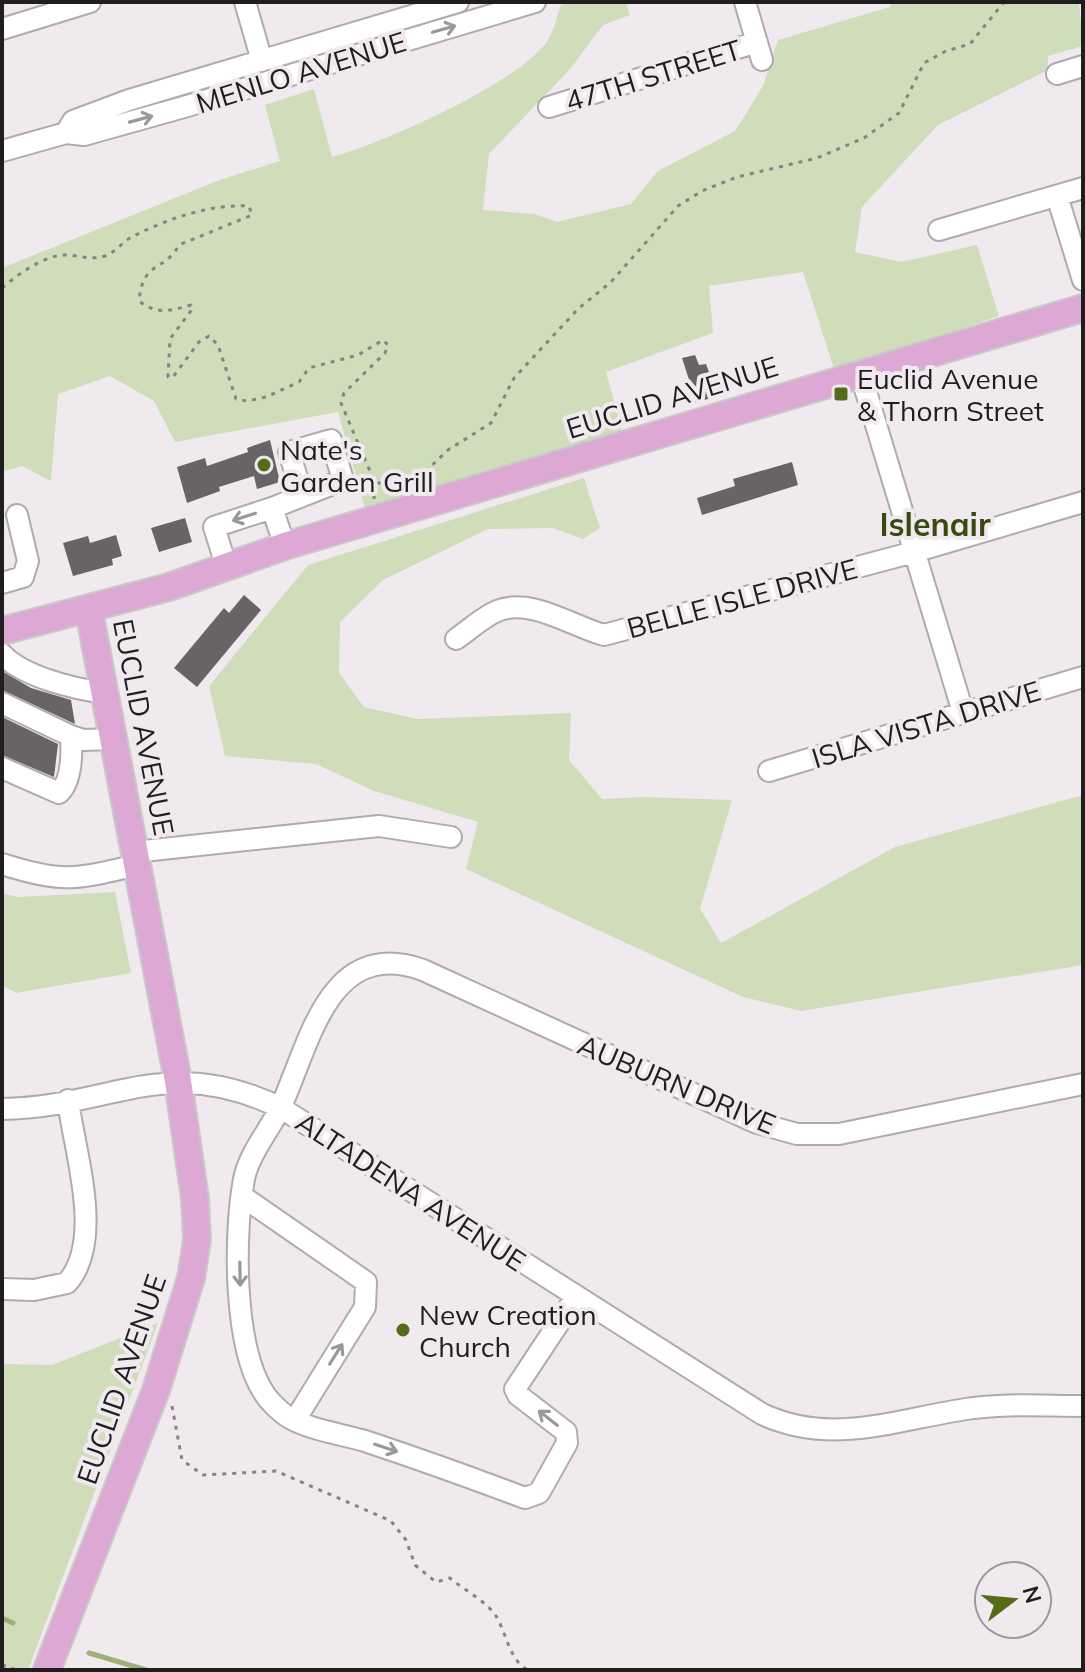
<svg xmlns="http://www.w3.org/2000/svg" width="1085" height="1672" font-family="Mulish,sans-serif">
<style>
.green{fill:#d0ddba}
.lines{fill:none;stroke-linecap:round;stroke-linejoin:round}
.stream{stroke:#9eb078;stroke-width:5}
.building{fill:#686367}
.minor-casing{stroke:#b0aaae;stroke-width:24}
.major-casing{stroke:#c9c9c9;stroke-width:30}
.path{stroke:#868285;stroke-width:3;stroke-dasharray:4 6;stroke-linecap:butt}
.minor{stroke:#fff;stroke-width:20}
.major{stroke:#dda8d3;stroke-width:26}
.oneway{stroke:#9a999a}
.poi-dot{fill:#556b19;stroke:#f0eaee;stroke-width:3}
.labels{text-anchor:middle;dominant-baseline:central;stroke-width:8;stroke-linejoin:round;paint-order:stroke}
.street-label{font-size:28px;fill:#1f1d1f;stroke:#f0eaee}
.poi-label{font-size:28px;fill:#1f1d1f;stroke:#f0eaee;text-anchor:start}
.quarter-label{font-size:32px;font-weight:bold;fill:#3a4912;stroke:#f0eaee}
</style>
<rect width="100%" height="100%" fill="#f0eaee"/>
<path class="green" d="M573 2H626L630 15 603 25 571 68 489 154 483 210 535 214 557 222 631 204 658 171 735 131 763 86 778 40 890 7 891 2H1079L1083 46 1048 56V70L938 125 862 207 855 252 901 262 977 245 999 316 835 372 803 272 709 286 713 333 606 372 623 434 365 508 338 412 175 442 154 401 110 376 58 394 51 481 22 466 2 472V268L217 181 280 161 265 105 314 89 332 157C381 144 521 82 548 40 554 31 557 16 561 5Z
M584 478 600 528 583 539 552 528 488 529 383 580 340 622 339 673 364 707 417 719 571 713 569 760 602 799 643 797 732 800 700 909 721 943 895 847 1083 795V965L801 1011 743 997 466 869 478 822 374 791 316 764 225 756 209 686 308 565Z
M115 892 131 973 16 993 2 985V893L18 897Z
M158 1323 28 1670H2V1364L52 1365Z"/>
<g class="lines">
<path class="stream" d="M2 1618 13 1623
M89 1653 146 1670"/>
</g>
<path class="building" d="M695 355 699 365 706 364 718 396 688 405 684 388 691 386 682 358Z
M270 440 280 482 257 489 254 476 219 487 220 491 187 503 177 467 205 458 207 466 248 452 247 448Z
M792 462 798 485 702 515 697 498 735 486 733 479Z
M185 518 192 542 159 552 151 528Z
M116 535 122 556 112 559 113 565 73 576 63 543 88 536 90 543Z
M244 595 261 610 197 687 174 668 224 608 229 613Z
M2 671 31 688 71 700 75 724 2 690Z
M2 717 58 744 54 777 2 755Z"/>
<g class="lines">
<g class="minor-casing">
<path id="minor" d="M245 2 262 61
M745 2 762 60
M2 29 90 2
M1057 74 1083 66
M549 107 757 42
M66 133 73 121 129 100 458 2
M2 151 66 133 84 135 184 107 535 2
M1057 196 1083 280
M939 230 1083 188
M860 372 963 712
M272 508 343 480 331 440 289 452 302 494
M226 565 214 527 272 508 285 546
M2 583 23 577 28 561 17 515
M456 639C469 630 483 617 497 611 531 597 571 626 604 635L914 552 1083 502
M2 654C23 677 75 689 105 693
M2 703 71 736C72 753 72 781 59 793L2 768
M71 736 83 740 113 739
M769 771 1083 677
M134 852 379 826 451 837
M2 864C64 884 76 879 137 865
M2 1109C113 1107 166 1052 281 1108L762 1414C831 1446 895 1420 966 1409 1004 1403 1044 1406 1083 1406
M242 1196 366 1282 365 1307 295 1420
M2 1289 34 1290 67 1283C105 1240 74 1151 68 1100
M576 1297 515 1389 518 1395 566 1432 567 1443 539 1493 525 1498C472 1478 419 1459 365 1441 341 1434 311 1430 290 1418 282 1414 269 1401 264 1393 233 1346 234 1233 244 1179 249 1153 272 1127 282 1104 311 1039 330 937 423 970L757 1123 797 1134H839L1083 1084"/>
</g>
<g class="major-casing">
<path id="major" d="M2 631 169 587 285 546 1083 308
M47 1670 156 1390 191 1278 197 1240 195 1199 178 1081 89 611"/>
</g>
<path class="path" d="M2 288C17 275 42 257 62 255 77 254 89 261 105 256 115 253 121 243 130 238 166 219 209 204 249 206L252 215 179 245C164 273 143 259 139 301 157 315 170 311 191 305L193 308 170 339 168 377H173L199 342 209 336 218 345 236 399 247 401 266 397 299 382 309 368 358 355 383 340 388 345 385 353 344 393 341 403 375 483H398L428 469 448 450 491 423 514 378 578 309 611 282 678 206 702 191 737 177 817 158 864 138 899 113 924 63 946 51 970 44 1004 2
M374 499 375 483
M172 1406 182 1460 203 1475 276 1471 391 1521 406 1540 415 1565 436 1582 450 1578C464 1590 486 1601 496 1616 506 1632 510 1662 528 1670
M2 1665 17 1670"/>
<use href="#minor" class="minor"/>
<use href="#major" class="major"/>
</g>
<defs><path id="oneway-shaft" d="M-6 0H5M1.5-3L5.5 0L1.5 3" fill="none" stroke-width="1.6" stroke-linecap="round" stroke-linejoin="round" transform="scale(2)"/></defs>
<g class="oneway">
<use href="#oneway-shaft" transform="translate(444 29) rotate(-16)"/>
<use href="#oneway-shaft" transform="translate(141 119) rotate(-15)"/>
<use href="#oneway-shaft" transform="translate(244 517) rotate(162)"/>
<use href="#oneway-shaft" transform="translate(240 1274) rotate(89)"/>
<use href="#oneway-shaft" transform="translate(336 1354) rotate(-58)"/>
<use href="#oneway-shaft" transform="translate(548 1418) rotate(-142)"/>
<use href="#oneway-shaft" transform="translate(386 1448) rotate(18)"/>
</g>
<g class="poi-dot">
<rect x="833" y="386" width="16" height="16" rx="4"/>
<circle cx="264" cy="465" r="8"/>
<circle cx="403" cy="1330" r="8"/>
</g>
<g class="labels">
<g class="street-label">
<text transform="translate(301 72) rotate(-17)">MENLO AVENUE</text>
<text transform="translate(653 75) rotate(-17)">47TH STREET</text>
<text transform="translate(672 397) rotate(-17)">EUCLID AVENUE</text>
<text transform="translate(742 598) rotate(-15)">BELLE ISLE DRIVE</text>
<text transform="translate(926 724) rotate(-17)">ISLA VISTA DRIVE</text>
<text transform="translate(144 727) rotate(79)">EUCLID AVENUE</text>
<text transform="translate(677 1084) rotate(23)">AUBURN DRIVE</text>
<text transform="translate(411 1191) rotate(33)">ALTADENA AVENUE</text>
<text transform="translate(121 1379) rotate(-71)">EUCLID AVENUE</text>
</g>
<g class="poi-label">
<text x="857" y="378">Euclid Avenue<tspan x="857" dy="32">&amp; Thorn Street</tspan></text>
<text x="280" y="449">Nate's<tspan x="280" dy="32">Garden Grill</tspan></text>
<text x="419" y="1314">New Creation<tspan x="419" dy="32">Church</tspan></text>
</g>
<g class="quarter-label">
<text x="935" y="524">Islenair</text>
</g>
</g>
<rect width="1085" height="1672" fill="none" stroke="#1f1d1f" stroke-width="8"/>
<g transform="translate(1013 1600) rotate(74)"><circle r="38" fill="#f0eaee" stroke="#9c989b" stroke-width="2"/>
<path d="M0-6L14 30L0 20L-14 30Z" fill="#556b19"/>
<text y="-12" font-size="22" font-weight="bold" text-anchor="middle" fill="#1f1d1f">N</text>
</g>
</svg>
